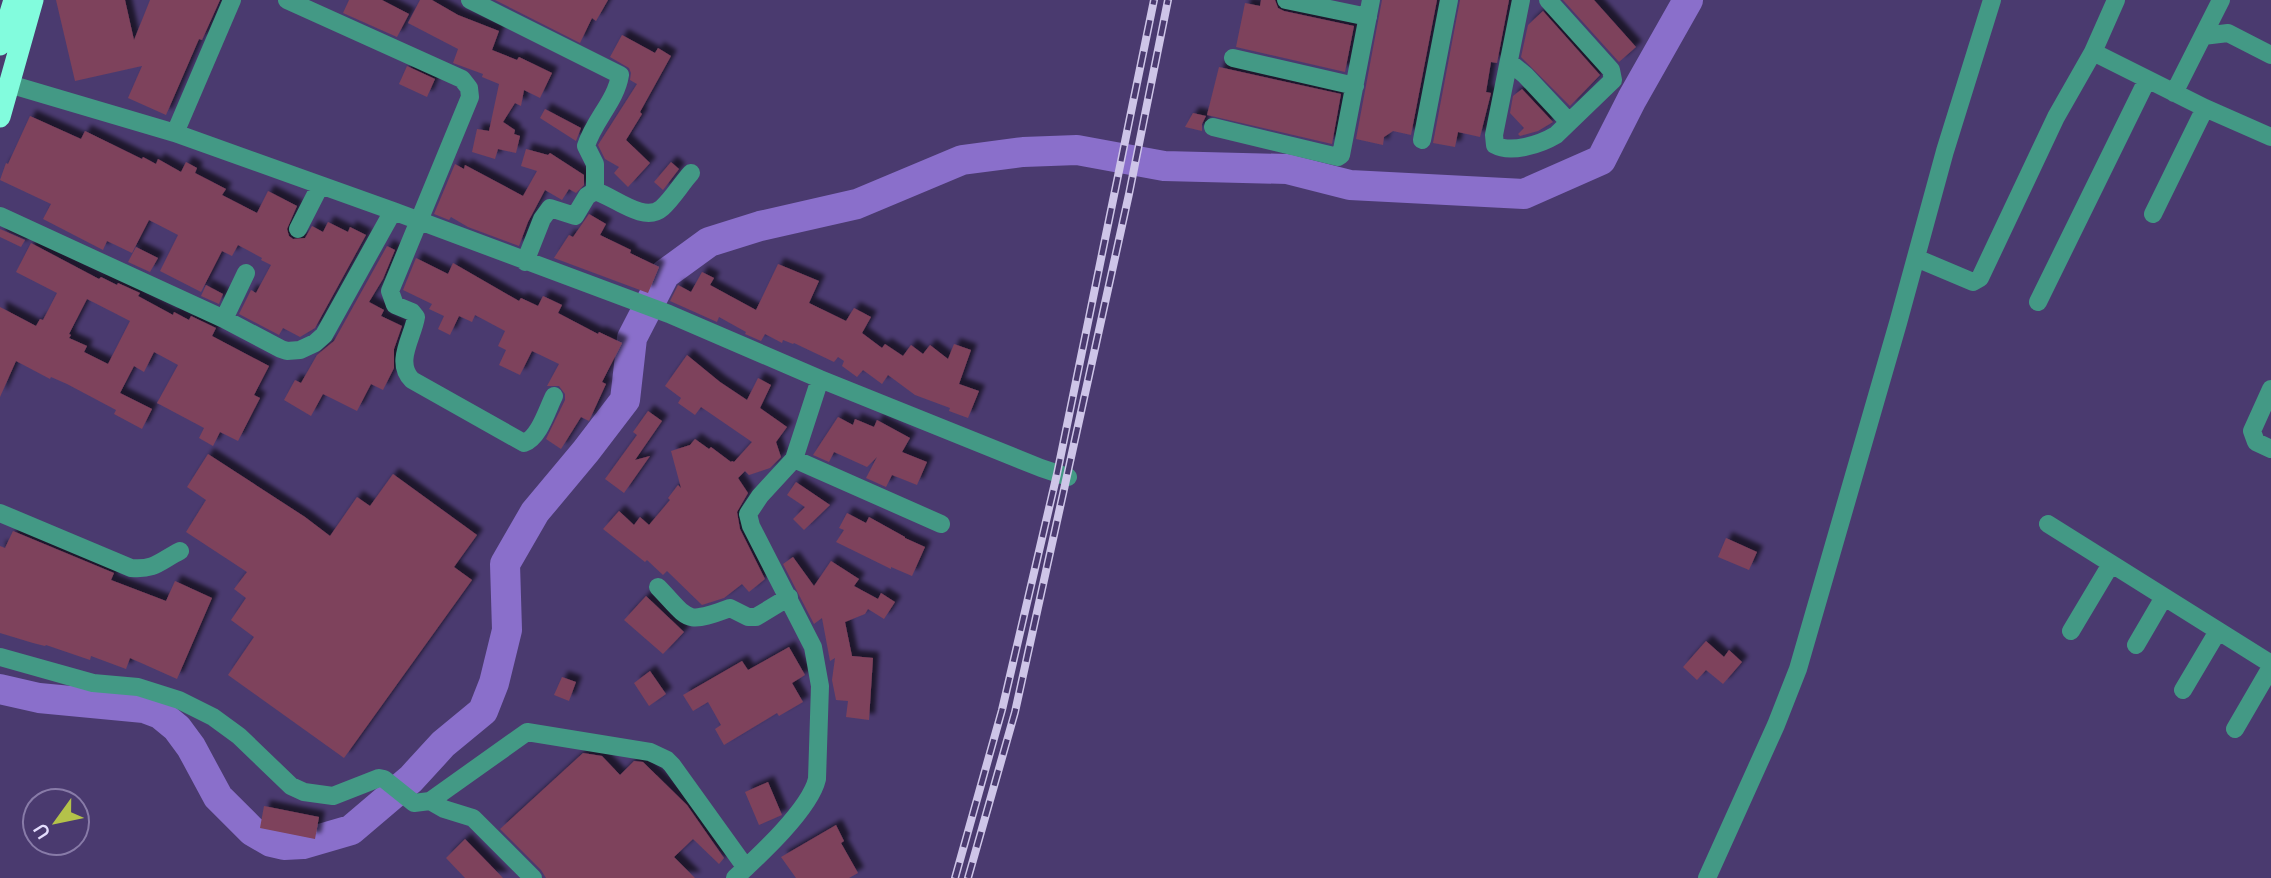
<svg xmlns="http://www.w3.org/2000/svg" width="2271" height="878" font-family="Manrope,sans-serif">
<style>
.lines{fill:none;stroke-linecap:round;stroke-linejoin:round}
.river{stroke:#8a6fcb;stroke-width:30}
.building{fill:#7e425b;fill-rule:evenodd;filter:url(#shadow)}
.minor{stroke:#439985;stroke-width:18}
.highway{stroke:#82fcdd;stroke-width:21}
.rail-casing{stroke:#cec5e8;stroke-width:8}
.rail{stroke:#4a3a6f;stroke-width:5;stroke-dasharray:16;stroke-linecap:butt}
</style>
<defs>
<filter id="shadow"><feDropShadow dx="6" dy="-6" stdDeviation="2" flood-color="#0009"/></filter>
</defs>
<rect width="100%" height="100%" fill="#4a3a6f"/>
<g class="lines">
<path class="river" d="M0 689 39 698 144 708 160 714 177 728 191 747 218 797 252 831 271 842 284 845 303 844 351 830 411 779 443 744 483 711 494 683 507 630 505 564 535 512 586 451 625 400 632 338 665 274 709 242 760 226 857 204 962 160 1023 152 1077 150 1164 166 1287 169 1350 185 1524 194 1601 160 1632 99 1688 0"/>
</g>
<path class="building" d="M56 0H125L134 40 150 0H220L202 40 199 39 166 115 128 98 142 66 75 81Z
M349 0H382L409 14 397 37 343 13Z
M420 0H432L458 15 499 31 492 50 517 60 519 57 552 73 540 98 524 90 521 106 515 103 503 122 515 130 514 134 520 136 516 153 498 149 495 159 472 152 477 129 489 131 499 84 482 77 483 74 453 63 458 49 408 23Z
M495 0H608L596 21 592 18 580 43Z
M1261 0H1275L1278 8 1284 11 1354 26 1345 72 1236 47 1245 3 1260 6Z
M1382 0H1437L1411 135 1393 131 1384 137 1383 145 1356 139Z
M1460 0H1509L1497 63 1491 62 1486 92 1491 93 1480 137 1458 132 1455 147 1433 143Z
M1563 0H1594L1636 47 1619 62Z
M1543 11 1600 75 1570 106 1521 57 1528 25Z
M622 35 655 53 658 48 671 56 640 112 642 114 626 140 650 163 628 187 614 173 619 167 605 159 598 145 637 84 630 80 631 73 629 68 610 57Z
M407 66 435 79 427 97 399 84Z
M1219 67 1341 94 1332 144 1207 115Z
M1522 89 1553 122 1538 131 1520 136 1518 134 1524 128 1510 113 1513 96Z
M545 109 581 128 576 141 540 118Z
M1193 113 1206 116 1202 124V131L1185 127Z
M30 116 81 139 85 131 142 159 143 157 156 164 158 159 181 172 186 162 197 168 195 173 226 189 222 195 257 213 268 191 297 206 287 229 289 236 293 239 305 238 312 226 323 232 328 222 348 232 350 227 366 235 315 328 300 337 283 328 279 335 239 314 251 290 256 293 271 265 261 260 262 258 238 245 232 256 222 251 201 292 160 271 178 235 149 220 132 253 107 241 103 250 43 219 51 204 0 180 6 163 8 164Z
M526 149 548 155 550 153 584 175V185L576 193 569 189 562 200 545 190 528 222 519 246 468 227 451 217 449 220 434 214 455 164 464 169 465 165 523 196 537 171 521 166Z
M671 162 679 169 663 190 654 182Z
M589 214 606 224 600 235 631 250 630 253 659 267 648 293 554 258 569 235 573 237Z
M0 229 25 240 21 247 0 237Z
M31 243 99 279 101 277 117 285 118 283 140 293 138 296 173 315 174 312 189 320 191 316 216 328 212 336 269 366 254 395 260 398 238 441 220 432 213 446 199 438 204 428 157 403 178 365 154 352 144 372 134 366 120 393 152 409 142 429 114 414 116 410 67 384 51 377 50 379 16 361 0 397V307L36 326 40 319 43 320 57 293 16 272ZM87 299 130 321 108 364 84 352 87 346 69 338 71 335 69 334Z
M387 246 395 250 383 279 369 302 384 310 381 316 402 326 394 349V368L383 390 371 384 357 411 323 394 311 416 284 400 295 380 301 383 317 355 334 341Z
M136 247 158 258 150 272 128 262Z
M416 258 448 274 453 263 519 301 521 298 538 306 543 296 562 305 558 313 598 334 599 332 622 343 602 382 606 384 589 421 581 417 561 449 546 439 565 400V394L559 386H547L559 364 532 351 520 375 499 365 506 350 498 346 505 331 475 315 472 322 459 316 450 335 438 329 444 316 429 309 432 304 403 290Z
M778 264 819 281 809 303 846 321 854 308 871 317 862 333 882 348 885 344 903 356 911 345 923 354 930 345 948 359 954 344 971 350 959 384 979 391 968 418 949 411 950 408 915 395 888 375 882 384 863 370 857 377 842 366 844 361 838 357 834 362 794 343 793 344 783 340 782 343 765 334 761 341 745 334 746 332 719 317 717 322 670 301 678 285 691 292 702 272 714 278 710 285 756 310Z
M206 285 223 294 219 304 201 296Z
M687 355 720 382 747 400 758 378 771 385 760 408 787 427 776 442 781 457 770 468 749 475 745 471 738 478 748 493 737 512 740 529 765 579 749 592 742 584 724 598 702 605 667 571 663 575 647 560 645 562 603 529 619 511 634 525 640 517 649 525 670 500 668 498 678 485 681 488 671 451 690 445 695 439 709 449 711 447 731 462 732 461 734 462 752 442 701 407 695 415 678 403 681 398 665 386Z
M648 411 662 421 635 460 650 456 624 493 605 479 637 435 633 432Z
M838 417 853 425 855 419 874 427 877 420 910 438 902 452 927 462 917 485 892 475 886 487 866 478 877 457 867 467 834 452 829 462 813 455Z
M208 454 305 517 330 536 357 497 370 506 393 474 477 535 454 567 472 580 344 758 228 675 254 637 231 620 246 598 234 589 247 572 186 532 206 500 187 487Z
M796 482 830 505 804 530 793 519 805 507 787 495Z
M847 513 866 523 869 517 905 537V538L925 547 912 576 891 567V569L836 542 844 530 839 528Z
M13 531 114 573 111 580 166 601 175 581 212 598 177 679 130 658 126 669 91 656 90 660 46 645 45 646 33 643 0 633V546L5 548Z
M1726 538 1757 552 1749 570 1718 557Z
M793 557 814 586 831 561 859 579 854 586 878 599 881 593 895 602 884 619 868 609 865 614 845 622 852 656 873 658 869 720 846 717 848 701 836 700 832 680 835 658 830 661 822 618 814 624 783 564Z
M646 596 684 632 663 654 624 620Z
M1706 641 1724 657 1729 650 1742 662 1723 684 1706 670 1697 680 1683 667Z
M789 647 805 675 792 683 803 702 779 716 777 713 724 745 715 729 721 725 708 702 693 711 683 695 742 661 748 670Z
M650 671 666 694 649 706 634 683Z
M562 677 576 682 569 701 554 695Z
M583 753 602 756 620 775 634 761 643 762 687 805 724 858 719 864 693 839 674 857 695 878H546L541 870 500 829Z
M768 782 782 815 759 825 745 792Z
M264 806 319 817 315 839 260 828Z
M836 825 844 841 841 843 858 873 849 878H796L781 857Z
M465 839 503 878H465L446 858Z"/>
<g class="lines">
<path class="minor" d="M287 0 462 79 469 88 470 97 390 291 395 305 412 312 416 317C413 337 394 362 412 380L524 443C539 438 547 410 554 396
M470 0 620 75C616 101 594 120 586 146L595 164V191
M1286 0 1368 17
M1521 0 1494 135 1495 145C1511 154 1541 144 1556 135L1613 80 1611 70 1548 0
M2203 36 2228 33 2271 55
M2093 52 2205 108 2271 137
M1233 58 1355 86
M1509 62 1525 75 1569 122
M9 84 175 133 393 211 669 314 820 379 1041 468 1068 477
M2174 93 2221 0
M1213 127 1338 157 1341 155 1371 0
M175 133 232 0
M1422 140 1449 0
M2153 214 2205 108
M0 216 224 319 281 349 287 351 300 350 315 343 324 335 393 211
M298 229 320 186
M1916 258 1973 282 1980 278 2056 117 2093 52 2116 0
M525 262 542 219 550 208 575 216 587 196 595 191C613 196 644 224 662 208 673 198 681 184 691 173
M2038 302 2147 80
M224 319 246 273
M2271 389 2252 431 2256 442 2271 449
M794 459 941 524
M0 513 131 568C156 570 160 561 180 551
M2048 524 2271 664
M658 587C690 620 684 625 730 608L748 617H756L789 597
M2071 631 2111 564
M2136 645 2164 597
M0 657 93 683 138 687 179 700 213 717 239 736 291 786 304 792 333 796 379 778 384 779 414 803 430 801 444 809 473 818 533 878
M2183 690 2218 631
M2235 729 2271 667
M430 801 527 732 650 752 667 760 672 765 746 868
M735 878C759 856 810 809 817 779L820 686 813 647 751 526 748 514 760 496 794 459 820 379
M1707 878 1776 725 1798 669 1898 323 1945 151 1992 0"/>
<path class="highway" d="M0 45 14 0
M0 117 33 0"/>
<g class="rail-casing">
<path id="rail" d="M955 878 1002 710 1057 474 1154 0
M968 878 1015 712 1129 194 1168 0"/>
</g>
<use href="#rail" class="rail"/>
</g>
<g transform="translate(56 822) rotate(237)"><circle r="33" fill="#4a3a6f" stroke="#887ba8" stroke-width="2"/>
<path d="M0-5L12 26L0 18L-12 26Z" fill="#b4c24a"/>
<text y="-10" font-size="19" font-weight="bold" text-anchor="middle" fill="#e4ddfd">U</text>
</g>
</svg>
